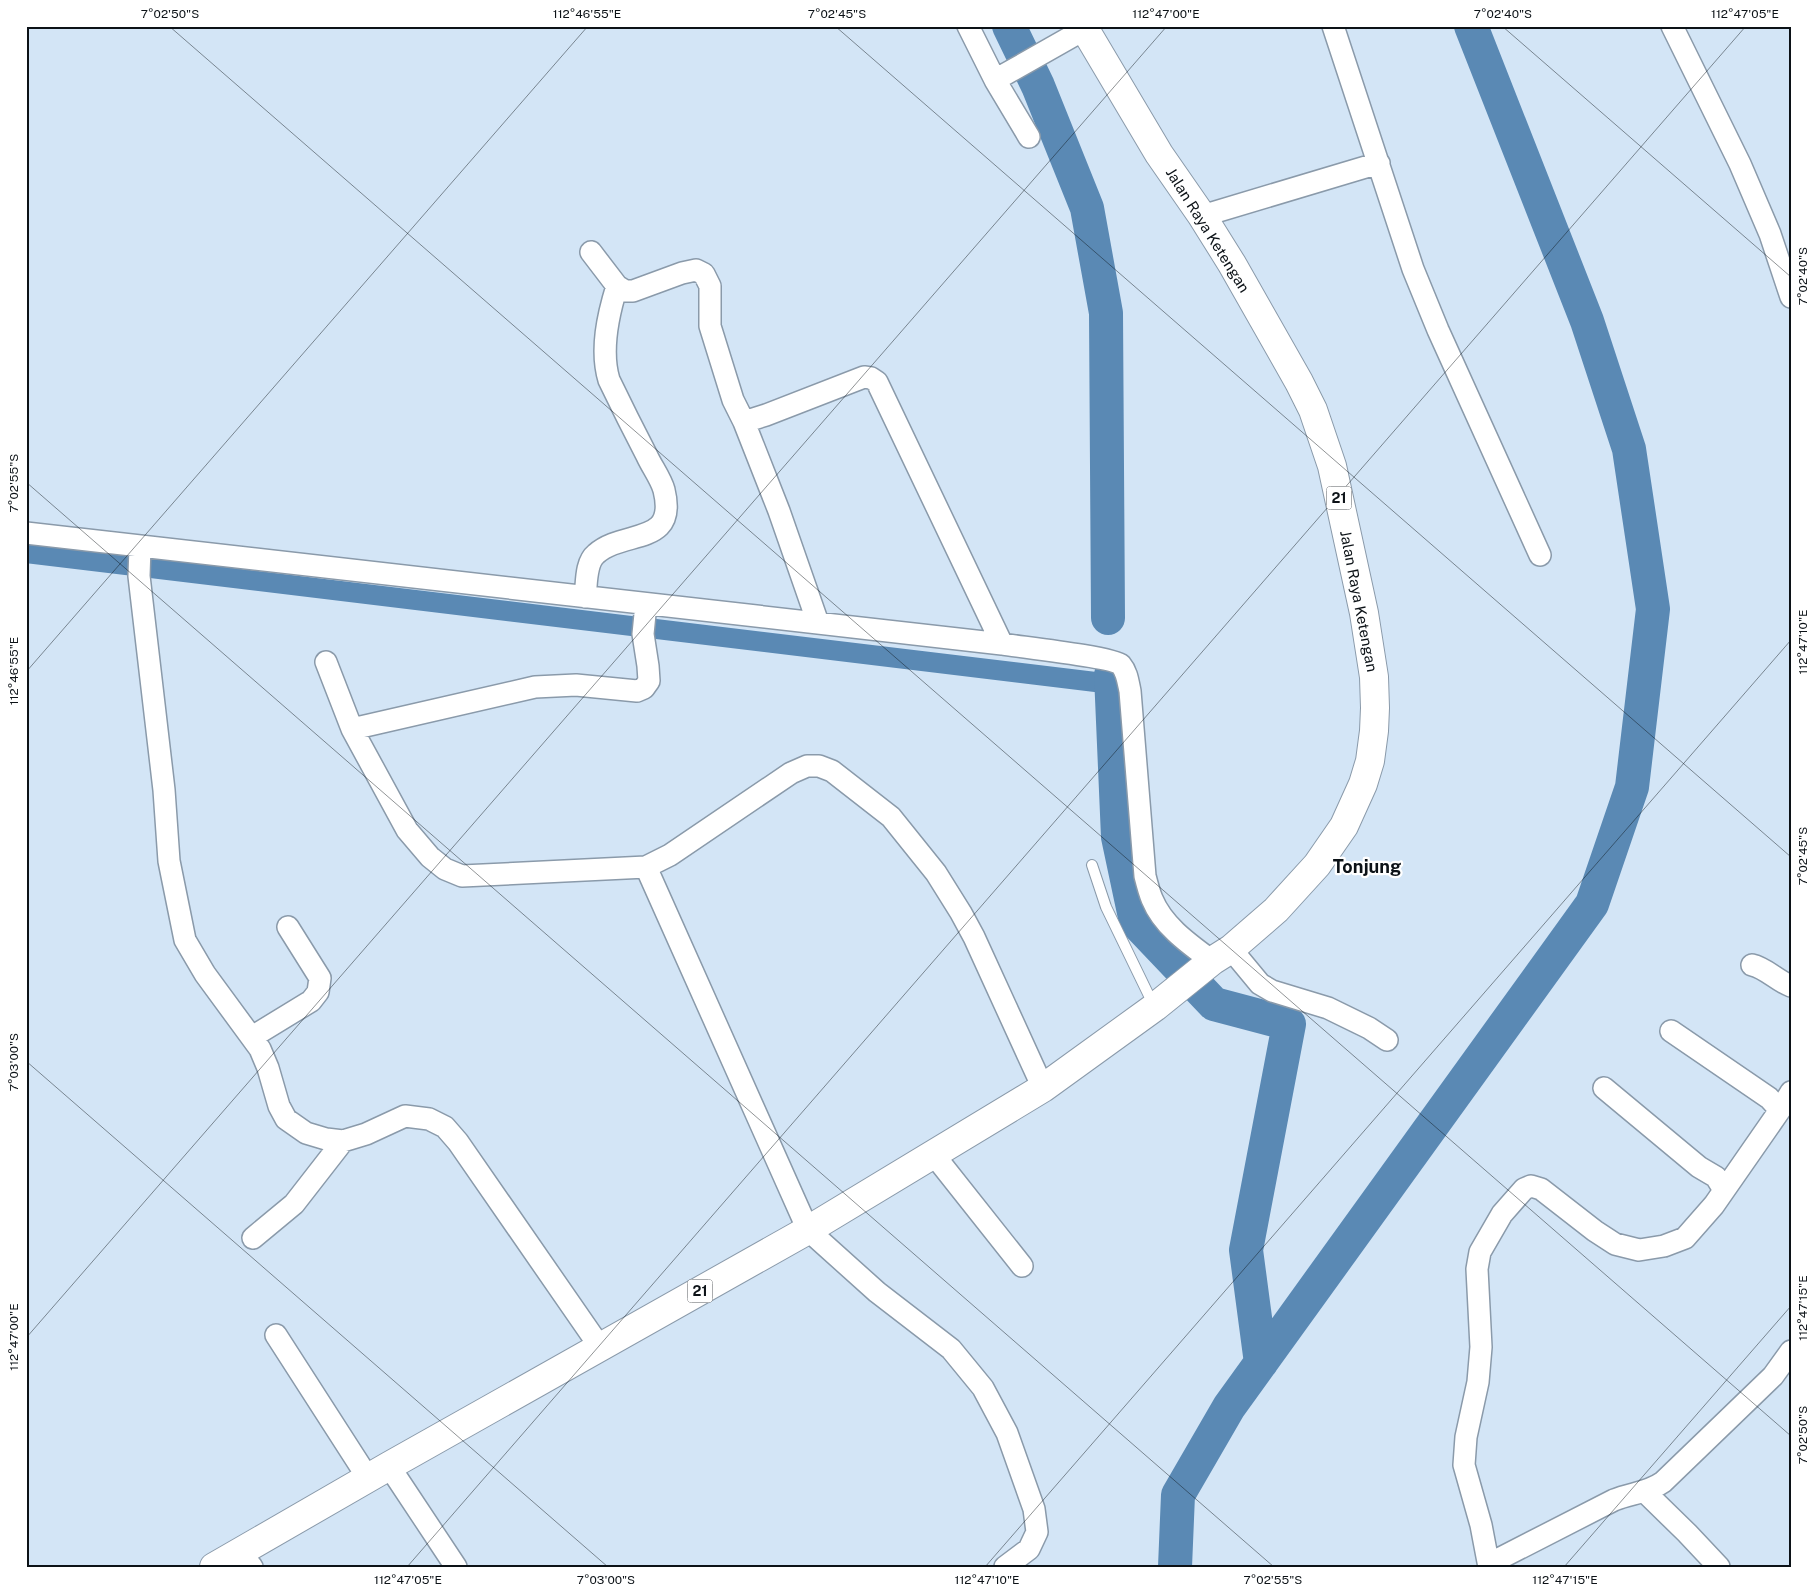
<svg xmlns="http://www.w3.org/2000/svg" width="1817" height="1593" font-family="'Public Sans',sans-serif">
<style>
.lines{fill:none;stroke-linecap:round;stroke-linejoin:round}
.canal{stroke:#5a89b4;stroke-width:20}
.river{stroke:#5a89b4;stroke-width:34}
.lane-casing{stroke:#8a9aaa;stroke-width:12}
.street-casing{stroke:#8a9aaa;stroke-width:24}
.highway-casing{stroke:#8a9aaa;stroke-width:30}
.lane{stroke:#fff;stroke-width:10}
.street{stroke:#fff;stroke-width:21}
.highway{stroke:#fff;stroke-width:28}
.ticks{fill:none;stroke:#0c1217;stroke-width:1;stroke-opacity:0.45}
.labels{text-anchor:middle;dominant-baseline:central;stroke-width:4.5;stroke-linejoin:round;paint-order:stroke}
.shield{fill:#fff;stroke:#55595d;stroke-width:1}
.shield-label{font-size:14px;font-weight:bold;fill:#0c1217}
.street-label{font-size:15px;fill:#0c1217;stroke:#fff}
.quarter-label{font-size:18px;font-weight:bold;fill:#0c1217;stroke:#fff}
.neatline{fill:none;stroke:#0c1217;stroke-width:2}
.ticks-label{font-size:12px;text-anchor:middle;fill:#0c1217}
</style>
<rect width="100%" height="100%" fill="#d3e5f6"/>
<g class="lines">
<path class="canal" d="M26 553 1112 684"/>
<path class="river" d="M1009 26 1038 86 1087 208 1106 313 1108 618
M1111 675 1118 837 1136 922 1214 1004 1289 1024 1246 1250 1261 1363
M1175 1567 1178 1495 1229 1407 1592 904 1632 787 1653 609 1629 449 1587 321 1471 26"/>
<g class="lane-casing">
<path id="lane" d="M1092 865 1106 907 1154 1006"/>
</g>
<g class="street-casing">
<path id="street" d="M968 26 995 80 1029 137
M1333 26 1413 269 1438 330 1540 555
M1672 26 1740 164 1770 234 1791 297
M995 80 1085 29
M1202 216 1379 163
M591 252 617 286 625 291H633L682 273 696 270 704 274 710 286V326L733 400 744 422 766 415 864 377 871 378 877 382 1002 644
M744 422 779 511 818 623
M26 533 1002 644C1020 647 1112 657 1121 665 1127 672 1128 682 1130 691L1145 876C1147 884 1149 892 1152 899 1163 926 1189 944 1212 961
M140 547 139 576 164 790 169 861 185 940 205 974 260 1049 268 1068 279 1106 286 1119 306 1133 326 1139 343 1141 366 1134 405 1116 429 1119 445 1127 458 1142 600 1347
M585 597C587 584 585 563 596 554 624 529 678 547 664 490 661 479 652 467 647 456 634 431 621 405 609 380 600 350 608 315 617 286
M326 662 352 729 407 830 430 857 445 869 462 876 646 867 670 855 791 773 807 766H819L832 771 891 817 936 873 961 913 974 937 1043 1088
M352 729 535 687 576 685 637 691 644 688 649 681 648 666 643 634 646 604
M646 867 808 1230 877 1292 951 1349 983 1388 1007 1433 1034 1509 1037 1532 1029 1549 1005 1567
M1231 949 1260 984 1272 991 1328 1008 1369 1028 1387 1040
M1752 965C1766 968 1777 981 1791 986
M1671 1031 1769 1098 1780 1110
M252 1037 311 1001 318 992 320 978 288 927
M1604 1088 1699 1167 1716 1177 1724 1190
M934 1155 1022 1266
M253 1238 294 1204 343 1141
M276 1335 368 1478
M389 1466 456 1567
M1645 1492 1687 1533 1719 1567
M240 1552 252 1567
M1489 1564 1614 1500C1631 1493 1648 1493 1663 1482L1773 1376 1791 1351
M1489 1567 1481 1525 1464 1465 1466 1437 1478 1382 1481 1347 1477 1269 1480 1252 1502 1214 1524 1189 1531 1186 1541 1189 1595 1231 1615 1244 1639 1250 1664 1246 1685 1238 1714 1205 1780 1110 1791 1092"/>
</g>
<g class="highway-casing">
<path id="highway" d="M214 1567 389 1466 808 1230 1043 1088 1155 1007 1212 961 1231 949 1276 910 1317 865 1344 826 1363 784 1370 761 1374 731 1375 708 1374 677 1364 613 1332 466 1313 410 1299 382 1232 264 1202 216 1159 154 1083 26"/>
</g>
<use href="#lane" class="lane"/>
<use href="#street" class="street"/>
<use href="#highway" class="highway"/>
</g>
<path class="ticks" d="M169 26 1791 1436M835 26 1791 857M1502 26 1791 277M26 482 1274 1567M26 672 588 26M26 1061 608 1567M26 1338 1167 26M407 1567 1746 26M985 1567 1791 640M1564 1567 1791 1306"/>
<g class="labels">
<g class="shield">
<rect x="1326.5" y="486.5" width="25" height="23" rx="4"/>
<rect x="687.5" y="1279.5" width="25" height="23" rx="4"/>
</g>
<g class="shield-label">
<text x="1339" y="498">21</text>
<text x="700" y="1291">21</text>
</g>
<g class="street-label">
<text transform="translate(1208 230) rotate(58)">Jalan Raya Ketengan</text>
<text transform="translate(1359 601) rotate(79)">Jalan Raya Ketengan</text>
</g>
<g class="quarter-label">
<text x="1367" y="866">Tonjung</text>
</g>
</g>
<rect width="1817" height="1593" fill="none" stroke="#ffffff" stroke-width="55"/>
<rect x="28" y="28" width="1762" height="1538" class="neatline"/>
<g class="ticks-label">
<text x="170" y="18">7°02'50"S</text>
<text x="587" y="18">112°46'55"E</text>
<text x="837" y="18">7°02'45"S</text>
<text x="1166" y="18">112°47'00"E</text>
<text x="1503" y="18">7°02'40"S</text>
<text x="1745" y="18">112°47'05"E</text>
<text transform="translate(1803 276) rotate(-90)" y="4">7°02'40"S</text>
<text transform="translate(14 483) rotate(-90)" y="4">7°02'55"S</text>
<text transform="translate(1803 642) rotate(-90)" y="4">112°47'10"E</text>
<text transform="translate(14 671) rotate(-90)" y="4">112°46'55"E</text>
<text transform="translate(1803 856) rotate(-90)" y="4">7°02'45"S</text>
<text transform="translate(14 1062) rotate(-90)" y="4">7°03'00"S</text>
<text transform="translate(1803 1308) rotate(-90)" y="4">112°47'15"E</text>
<text transform="translate(14 1337) rotate(-90)" y="4">112°47'00"E</text>
<text transform="translate(1803 1435) rotate(-90)" y="4">7°02'50"S</text>
<text x="408" y="1584">112°47'05"E</text>
<text x="606" y="1584">7°03'00"S</text>
<text x="987" y="1584">112°47'10"E</text>
<text x="1273" y="1584">7°02'55"S</text>
<text x="1565" y="1584">112°47'15"E</text>
</g>
</svg>
